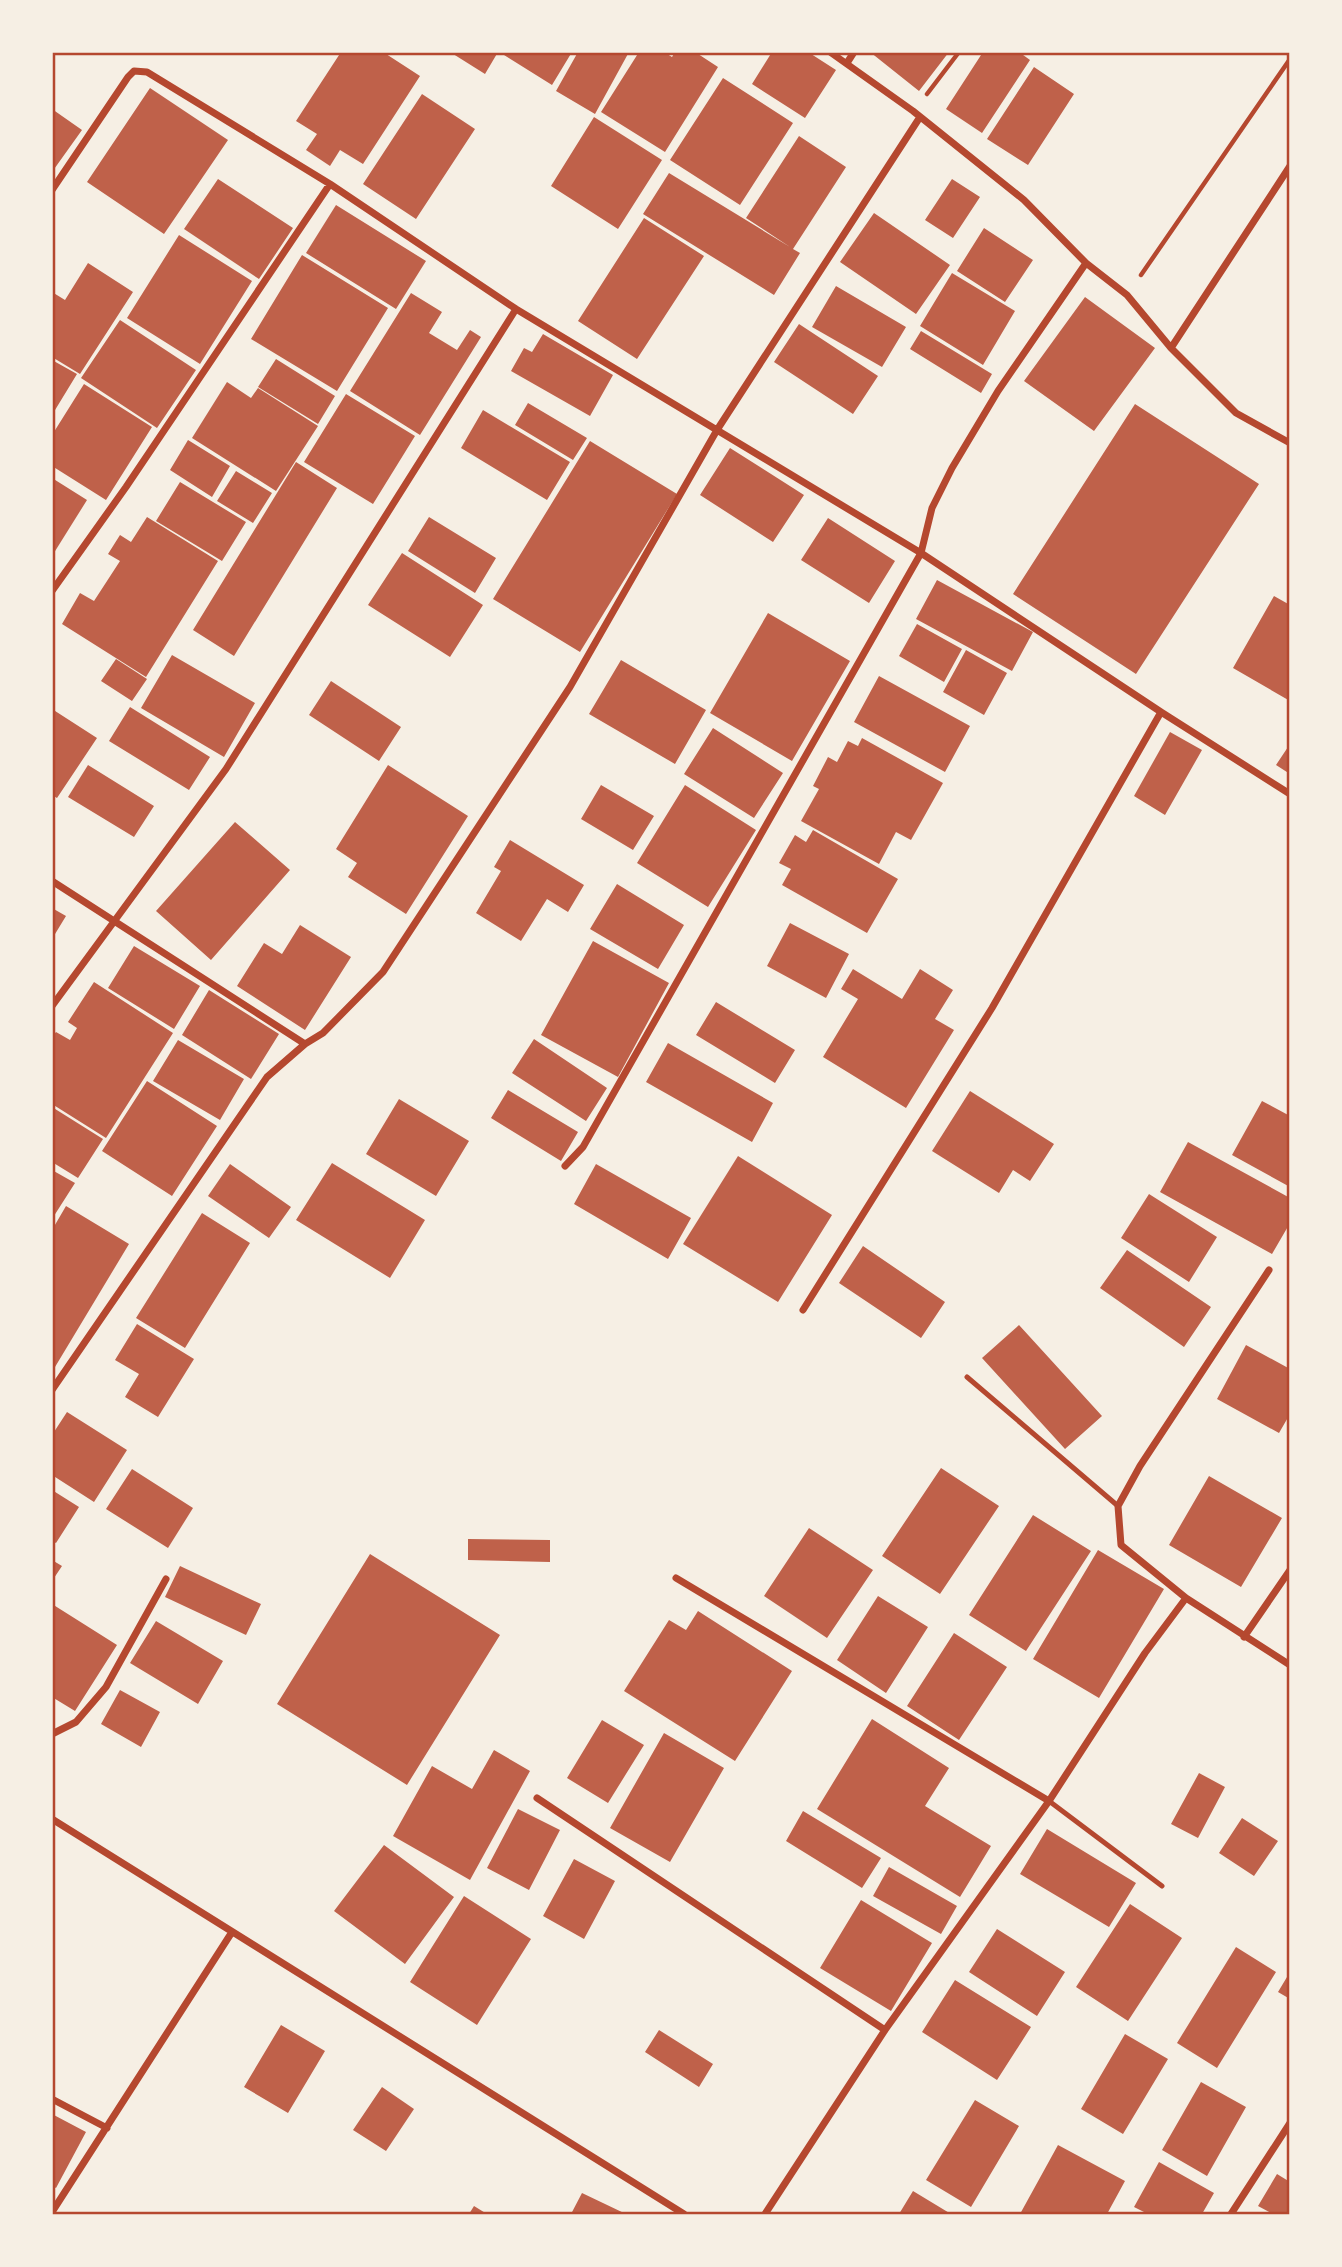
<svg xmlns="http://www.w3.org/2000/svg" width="1342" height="2267" font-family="Barlow,sans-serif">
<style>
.building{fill:#bf614a}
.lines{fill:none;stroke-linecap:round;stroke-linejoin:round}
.path{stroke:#b5482f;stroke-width:4.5}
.service{stroke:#b5482f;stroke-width:5}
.minor{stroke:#b5482f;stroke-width:7}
.neatline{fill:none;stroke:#b5482f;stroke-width:2.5}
</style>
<rect width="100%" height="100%" fill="#f6efe4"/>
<path class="building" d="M341 52H383L420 76 363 164 340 150 330 166 306 150 317 134 296 121Z
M450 52H498L485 74Z
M505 52H572L552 85 504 55Z
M578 52H629L595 114 556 91Z
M639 52H664L672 57 675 52H695L718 67 665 152 601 112Z
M772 52H808L836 70 805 118 752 84Z
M870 52H949L919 91Z
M983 52H1019L1030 60 982 133 946 109Z
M1034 67 1074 94 1028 165 987 139Z
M723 78 793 123 740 205 670 160Z
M150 88 228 140 164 234 87 182Z
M422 94 475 129 416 219 363 184Z
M52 109 82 130 52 172Z
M594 117 662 160 618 229 551 186Z
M799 136 846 167 793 249 800 253 774 295 643 214 669 173 790 247 746 218Z
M218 179 293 228 259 279 184 229Z
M952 179 980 197 953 238 925 220Z
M336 205 426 261 396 309 306 253Z
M874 213 950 265 916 314 840 262Z
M644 218 704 256 637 359 578 321Z
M984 228 1033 260 1005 302 957 271Z
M179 235 252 281 200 364 127 318Z
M302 255 388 308 337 391 251 339Z
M88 263 133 292 80 374 52 357V292L65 300Z
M952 273 1015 311 983 365 920 326Z
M836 286 906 327 882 367 812 327Z
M411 293 442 312 429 333 457 350 470 330 481 337 420 435 350 391Z
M1085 297 1155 348 1094 431 1024 381Z
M120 320 196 370 157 428 81 378Z
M799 324 878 376 853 414 774 362Z
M921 331 992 374 981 393 910 349Z
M543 334 613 375 590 416 511 371 524 348 532 352Z
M276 359 335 396 318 424 258 387Z
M52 360 77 374 52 415Z
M227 382 251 398 258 388 318 426 276 491 192 438Z
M84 384 152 427 106 500 52 466V435Z
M346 394 415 436 373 504 304 462Z
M528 403 587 438 573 460 515 425Z
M1135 404 1259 484 1136 674 1013 594Z
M483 410 570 462 547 500 461 448Z
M188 440 230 466 212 497 170 470Z
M590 441 677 494 580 652 493 599Z
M730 448 804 495 773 542 700 495Z
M296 462 337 488 234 656 193 630Z
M236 471 272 493 253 523 217 501Z
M52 478 87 500 52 556Z
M180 482 246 522 222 561 156 521Z
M147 517 218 561 146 677 62 624 80 593 94 601 120 561 108 554 120 535 131 542Z
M429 517 496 558 475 593 408 551Z
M828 518 895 561 869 603 801 560Z
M402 553 483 605 450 657 368 605Z
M937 580 1033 632 1012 671 916 619Z
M1274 596 1290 605V701L1233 668Z
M768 613 850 661 792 761 710 713Z
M917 624 962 649 944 682 899 656Z
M966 650 1007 673 984 715 943 692Z
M172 655 255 703 224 757 141 708Z
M116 659 147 679 132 701 101 681Z
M621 660 706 710 675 764 589 714Z
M879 676 970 726 945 772 854 722Z
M331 681 401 727 379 761 309 715Z
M130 707 210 757 189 790 109 741Z
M52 709 97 738 57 798 52 795Z
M713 728 783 773 754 818 684 774Z
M1170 732 1202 750 1165 815 1134 796Z
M862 738 943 783 911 840 896 832 879 864 801 821 819 789 813 786 828 757 837 762 848 741 858 746Z
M1290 744V774L1276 765Z
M88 765 154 806 134 837 68 797Z
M388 765 468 816 406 914 348 877 357 863 336 849Z
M601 785 654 816 633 850 581 819Z
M685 785 756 830 708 907 637 863Z
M235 822 290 870 211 960 156 911Z
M813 830 898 879 867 933 782 885 791 869 779 863 795 835 806 842Z
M510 840 584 885 568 912 547 899 521 941 476 913 501 871 494 867Z
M617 884 684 925 658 969 590 929Z
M52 908 66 916 52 939Z
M790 923 849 954 826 998 767 966Z
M300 925 351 957 305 1030 237 986 264 943 282 954Z
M593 941 669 983 618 1077 541 1035Z
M134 946 200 986 174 1029 108 988Z
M853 969 902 999 920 969 953 990 935 1019 954 1030 906 1108 823 1057 858 999 841 989Z
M94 982 173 1033 106 1138 52 1104V1037L56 1032 70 1040 77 1028 68 1022Z
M209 990 279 1034 251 1079 182 1035Z
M716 1002 795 1050 775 1083 696 1035Z
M534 1039 607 1088 586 1121 512 1073Z
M178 1040 244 1079 220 1120 153 1081Z
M668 1043 773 1103 752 1142 646 1082Z
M147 1081 217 1126 172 1196 102 1151Z
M508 1090 578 1132 561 1161 491 1118Z
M970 1091 1054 1144 1030 1181 1013 1170 999 1193 932 1151Z
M399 1099 469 1141 436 1196 366 1154Z
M1262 1101 1290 1116V1187L1232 1155Z
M52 1107 103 1139 78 1178 52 1162Z
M1188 1142 1290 1198V1223L1272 1254 1160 1192Z
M738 1156 832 1215 778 1302 683 1244Z
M332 1163 425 1220 390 1278 296 1220Z
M230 1164 291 1207 269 1238 208 1196Z
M596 1164 691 1218 668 1259 574 1204Z
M52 1170 75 1183 52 1219Z
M1149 1194 1217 1237 1189 1282 1121 1238Z
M66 1206 129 1244 52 1372V1230Z
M202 1213 250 1243 185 1348 136 1318Z
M863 1246 945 1302 921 1338 839 1283Z
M1127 1250 1211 1307 1184 1347 1100 1288Z
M137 1324 194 1359 158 1417 125 1397 139 1374 115 1360Z
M1019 1325 1102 1416 1065 1449 982 1358Z
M1246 1345 1290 1369V1414L1279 1433 1217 1399Z
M67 1412 127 1450 94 1502 52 1475V1435Z
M941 1468 999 1506 940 1594 882 1556Z
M132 1469 193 1508 168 1548 106 1509Z
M1209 1476 1282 1518 1241 1587 1169 1545Z
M52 1490 79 1507 56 1543 52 1541Z
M1033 1515 1091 1551 1026 1651 969 1615Z
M809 1528 873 1570 827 1638 764 1596Z
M468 1539 550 1540V1562L468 1560Z
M1098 1550 1164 1589 1099 1698 1033 1659Z
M370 1554 500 1635 407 1785 277 1704Z
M52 1560 62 1566 52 1581Z
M180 1566 261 1604 246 1635 165 1597Z
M878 1596 928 1627 886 1693 837 1660Z
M52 1604 117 1645 75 1711 52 1697Z
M698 1611 792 1671 735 1761 624 1691 669 1620 686 1630Z
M156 1621 223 1661 198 1704 130 1663Z
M954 1633 1007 1667 959 1740 907 1706Z
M120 1690 160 1712 141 1747 101 1724Z
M872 1719 949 1768 925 1806 991 1846 960 1897 817 1809Z
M602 1720 644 1745 608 1803 567 1778Z
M664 1733 724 1768 670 1862 610 1828Z
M494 1750 530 1771 470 1880 393 1836 432 1766 472 1789Z
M1199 1773 1225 1787 1198 1838 1171 1824Z
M518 1809 560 1830 529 1890 487 1868Z
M803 1811 881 1858 862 1888 786 1841Z
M1242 1818 1278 1841 1254 1876 1219 1853Z
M1047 1829 1136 1883 1109 1927 1020 1874Z
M384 1845 454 1897 405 1964 334 1911Z
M574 1859 615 1881 584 1939 543 1916Z
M889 1867 957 1906 941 1934 873 1896Z
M464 1896 531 1939 477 2025 410 1982Z
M861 1900 932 1943 891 2011 820 1968Z
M1130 1904 1182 1938 1128 2021 1076 1987Z
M997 1929 1065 1972 1037 2016 969 1972Z
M1236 1947 1276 1972 1217 2068 1177 2043Z
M1290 1972V1999L1278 1992Z
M955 1980 1031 2027 997 2080 922 2032Z
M281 2025 325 2051 288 2113 244 2087Z
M659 2030 713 2064 699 2087 645 2052Z
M1125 2034 1168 2059 1123 2134 1081 2109Z
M1201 2082 1246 2107 1207 2176 1162 2150Z
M382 2087 414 2109 386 2151 353 2130Z
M975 2100 1019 2126 971 2207 926 2180Z
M52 2114 86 2132 56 2188 52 2186Z
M1058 2145 1125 2181 1107 2214H1020Z
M1159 2162 1214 2193 1202 2214H1148L1134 2207Z
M1277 2174 1290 2182V2214H1273L1258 2206Z
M913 2191 951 2214H899Z
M582 2193 626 2214H571Z
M474 2206 487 2214H469Z"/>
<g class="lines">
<path class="path" d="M927 94 959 52
M1141 275 1290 59"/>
<path class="service" d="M967 1377 1118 1506
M1049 1801 1162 1886"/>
<path class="minor" d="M830 52 913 111 1024 200 1086 263 1127 295 1171 348 1236 413 1290 443
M847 63 854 52
M52 190 128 77 134 71 147 72 330 184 516 309 921 553 583 1147 565 1166
M1171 348 1290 166
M52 591 126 487 330 184
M1161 712 1290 794
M52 881 305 1044
M52 1006 226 769 516 309
M803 1310 992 1008 1161 712 921 553 932 508 952 468 998 391 1086 263
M52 1390 267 1077 305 1044 323 1033 383 972 570 687 717 430 920 117
M676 1578 1049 1801
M1186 1598 1121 1545 1118 1506 1140 1466 1269 1270
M1244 1637 1290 1570
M52 1734 76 1722 106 1687 166 1579
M537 1798 885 2030
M52 1819 684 2214
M52 2099 107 2128
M52 2212 232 1932
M765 2214 885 2030 1049 1801 1145 1653 1186 1598 1290 1665
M1231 2214 1290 2123"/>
</g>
<rect width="1342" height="2267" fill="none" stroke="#f6efe4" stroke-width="108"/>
<rect x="54" y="54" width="1234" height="2159" class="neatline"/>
</svg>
